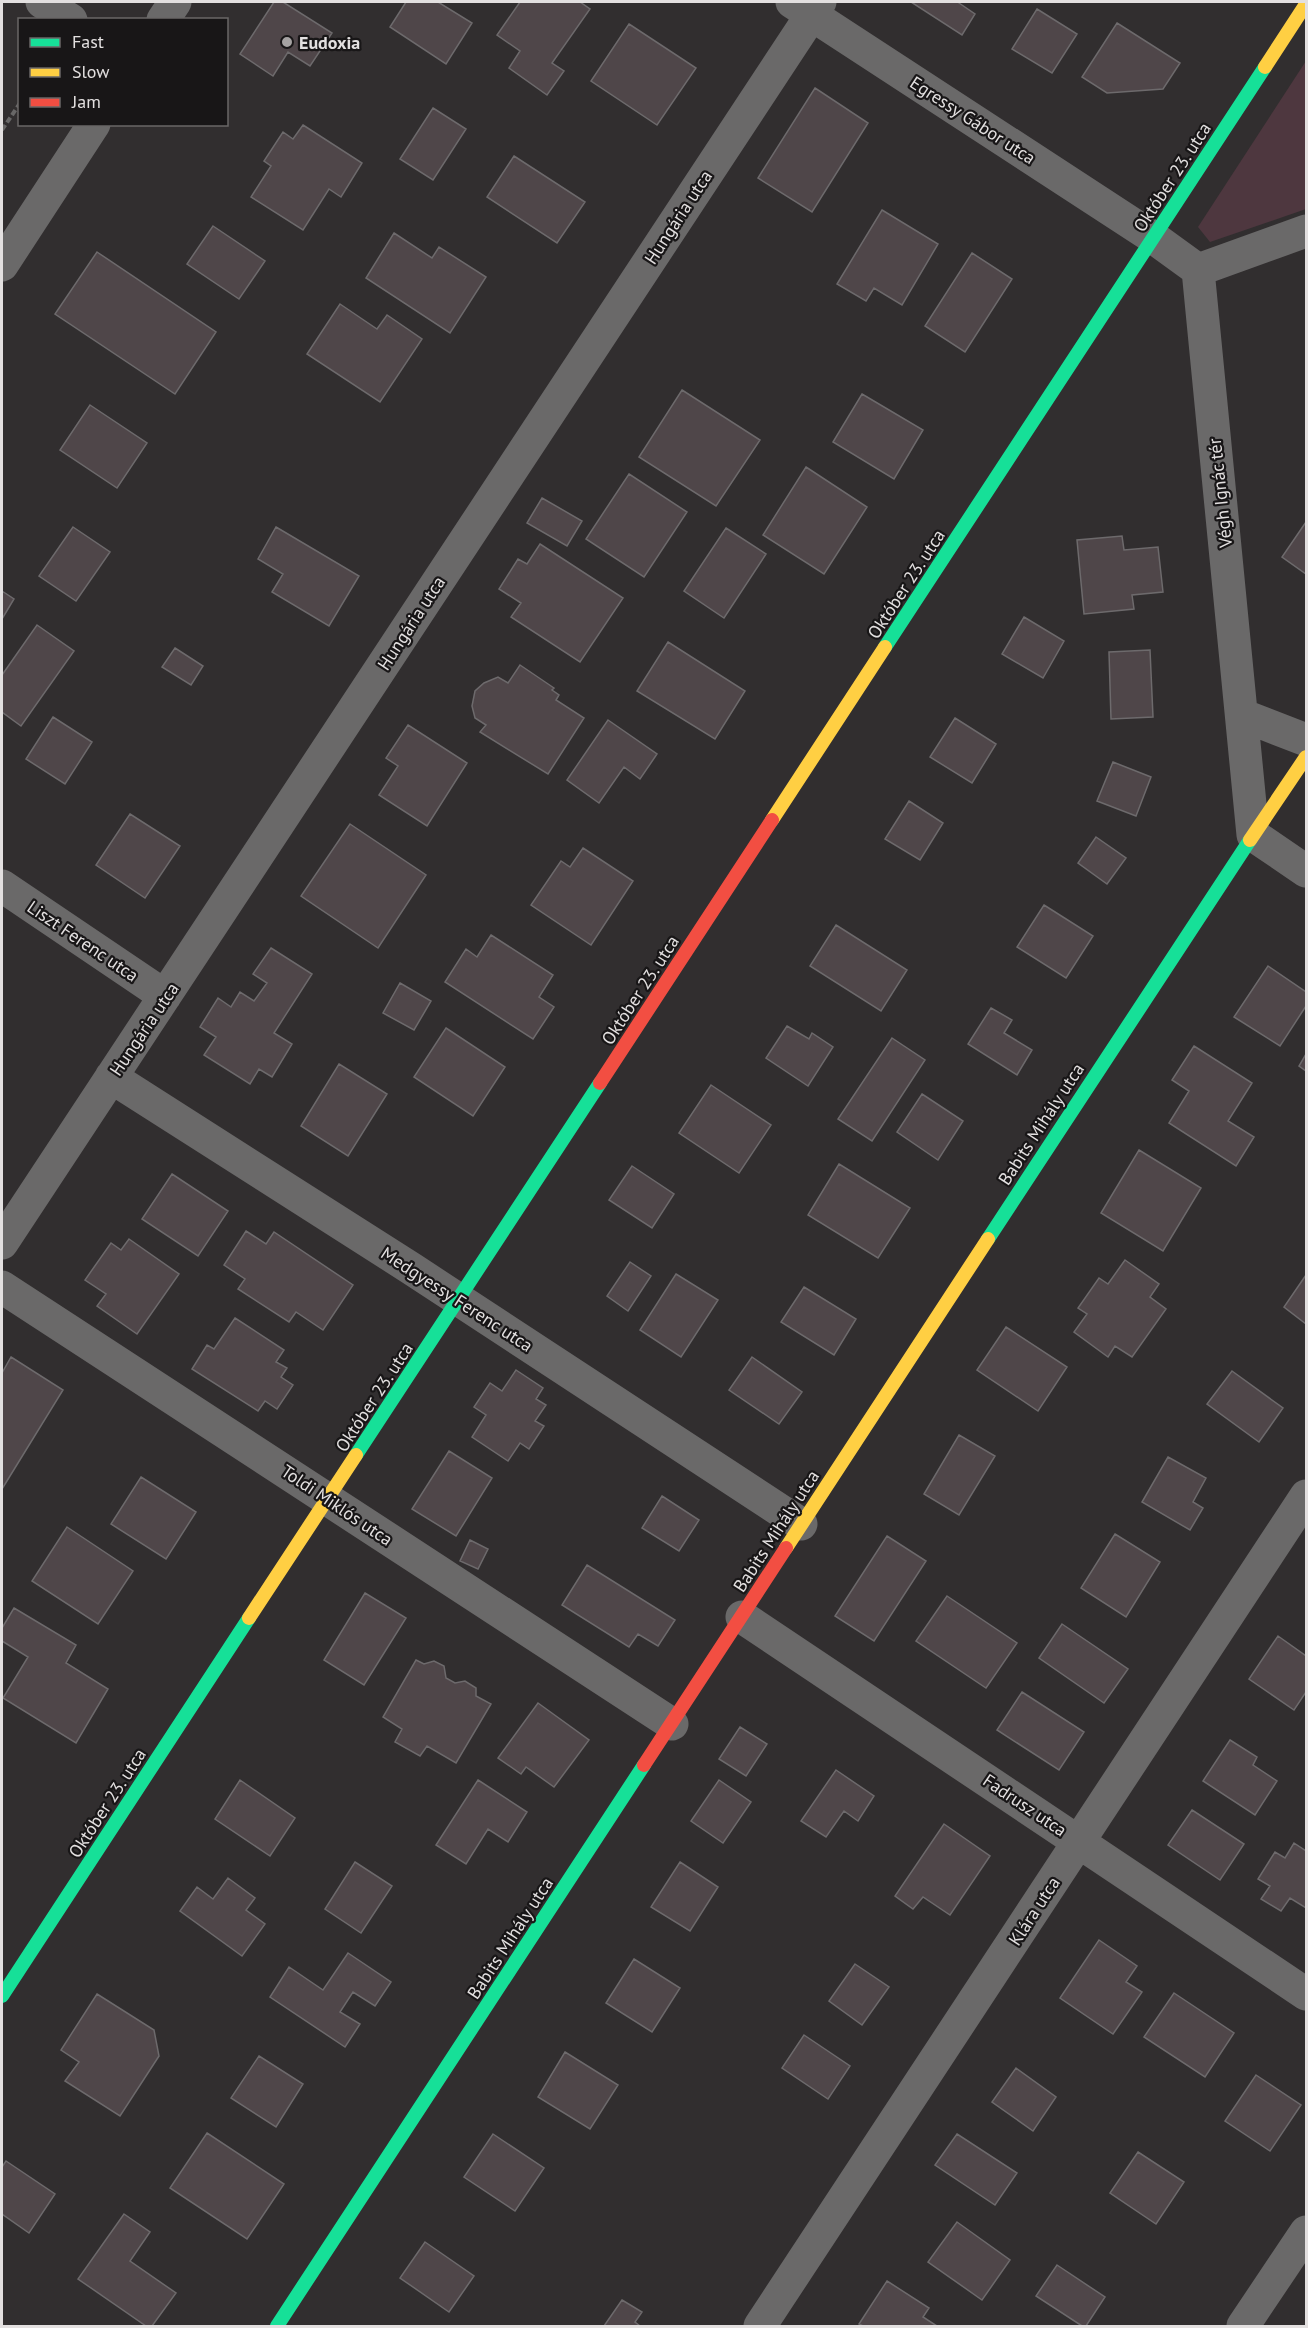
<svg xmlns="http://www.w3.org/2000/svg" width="1308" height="2328" font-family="'PT Sans',sans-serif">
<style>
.green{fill:#4e373f}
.building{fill:#4f4649;stroke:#6d6a6c;stroke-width:1.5}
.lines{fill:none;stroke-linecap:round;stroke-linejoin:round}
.path{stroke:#686767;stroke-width:4;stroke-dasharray:6 3;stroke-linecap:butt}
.street{stroke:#6a6969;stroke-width:33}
.fast{stroke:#16e098;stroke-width:14}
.slow{stroke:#ffcf43;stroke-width:14}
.jam{stroke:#f24e42;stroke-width:14}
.poi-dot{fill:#a5a2a2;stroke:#181617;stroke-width:2}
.labels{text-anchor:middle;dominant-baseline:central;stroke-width:4.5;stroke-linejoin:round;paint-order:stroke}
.poi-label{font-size:18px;font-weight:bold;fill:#e3e0e0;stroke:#181617;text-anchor:start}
.street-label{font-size:18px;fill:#e3e0e0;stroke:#181617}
</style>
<rect width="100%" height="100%" fill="#312e2f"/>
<path class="green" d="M1306 61V209L1210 242 1198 227Z"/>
<path class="building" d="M274 2H283L332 33 310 66 288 52 273 76 240 54Z
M406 2H438L472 23 446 64 390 27Z
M520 2H580L590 9 552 63 564 71 547 95 509 68 520 51 497 35Z
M911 2H960L959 3 975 14 962 35Z
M1037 9 1077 34 1052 73 1012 49Z
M1117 23 1180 63 1163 89 1107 93 1082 77Z
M629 24 696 68 657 125 591 81Z
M815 88 868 123 812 212 758 178Z
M433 108 466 129 433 180 400 159Z
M303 125 362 163 341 197 329 189 303 230 251 197 271 166 264 161 283 132 293 139Z
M514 156 585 202 557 243 487 197Z
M882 210 938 244 902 305 874 288 866 301 837 284Z
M213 226 265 261 239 299 187 264Z
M394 233 432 258 439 247 486 277 450 333 366 278Z
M97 252 216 332 175 394 55 314Z
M972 253 1012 279 965 352 925 326Z
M340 304 377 329 387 315 422 339 380 402 307 354Z
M682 390 760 440 716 506 639 457Z
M862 394 923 430 894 479 833 442Z
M90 405 147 443 117 488 60 450Z
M806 467 867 507 824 574 763 535Z
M629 474 687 512 644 577 586 539Z
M542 498 582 521 567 546 527 523Z
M1306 522V574L1282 557Z
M73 527 110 552 76 601 39 576Z
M276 527 359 576 329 626 272 592 283 574 258 559Z
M726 528 766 554 724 618 684 591Z
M1122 536 1124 550 1158 547 1163 592 1132 595 1134 609 1084 614 1077 540Z
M540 544 623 598 580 662 511 617 521 603 499 589 518 559 527 564Z
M2 591 14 599 2 619Z
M1024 617 1064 641 1043 678 1002 654Z
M37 625 74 651 21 726 2 712V675Z
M668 642 745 691 715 739 637 691Z
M175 648 203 666 191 685 162 667Z
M1150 650 1153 717 1111 719 1109 652Z
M520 665 554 688 552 690 559 695 556 700 584 718 548 774 480 732 486 725 475 718 472 706 475 691 484 683 498 677 508 683Z
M53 717 92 742 65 784 26 759Z
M955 718 996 744 972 783 930 757Z
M608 720 657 754 640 779 624 767 599 803 567 780Z
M408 725 467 763 427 826 379 795 398 766 386 758Z
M1113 762 1151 777 1136 816 1097 801Z
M909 801 943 823 920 860 885 839Z
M130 814 180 846 145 898 96 865Z
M350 824 426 875 378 948 301 896Z
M1096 837 1126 858 1107 884 1078 863Z
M583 848 633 881 591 945 531 905 561 861 570 867Z
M1044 905 1093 936 1066 978 1017 947Z
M836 925 907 970 881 1011 810 966Z
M491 935 553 975 539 997 554 1007 533 1039 445 982 466 949 477 957Z
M271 948 312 974 274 1033 292 1044 272 1077 259 1069 250 1084 204 1055 216 1037 200 1027 218 998 231 1007 240 992 254 1001 267 983 253 974Z
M1268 966 1306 992V1006L1280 1046 1234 1017Z
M400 983 431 1001 414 1030 383 1013Z
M991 1008 1012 1020 1004 1033 1032 1050 1017 1075 968 1044Z
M787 1026 809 1039 812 1033 833 1047 808 1086 766 1058Z
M446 1028 505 1067 473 1116 414 1077Z
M892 1038 925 1060 872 1141 838 1119Z
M1194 1046 1252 1083 1228 1121 1254 1137 1236 1166 1169 1123 1189 1091 1172 1080Z
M1306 1054V1071L1299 1066Z
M339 1064 387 1094 348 1156 301 1126Z
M711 1085 771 1125 739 1173 679 1133Z
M922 1094 963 1121 938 1160 897 1132Z
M1139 1150 1201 1188 1163 1251 1101 1213Z
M839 1164 910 1208 878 1258 808 1215Z
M632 1166 674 1194 652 1228 609 1200Z
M172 1174 228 1211 198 1256 142 1219Z
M246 1231 266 1244 274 1232 353 1285 323 1330 296 1312 289 1322 238 1289 245 1279 224 1265Z
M129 1239 179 1274 137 1334 97 1306 106 1294 85 1280 111 1243 121 1250Z
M1125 1260 1159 1284 1150 1297 1166 1309 1132 1357 1115 1346 1108 1357 1074 1332 1087 1314 1078 1308 1099 1278 1108 1284Z
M630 1262 651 1276 628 1311 607 1296Z
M676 1274 718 1300 681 1357 640 1330Z
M1306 1275V1324L1284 1307Z
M804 1287 856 1319 834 1355 781 1322Z
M235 1318 284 1350 276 1362 287 1368 281 1377 293 1385 277 1409 265 1401 258 1411 192 1369 207 1345 214 1349Z
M1006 1327 1067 1367 1038 1411 977 1370Z
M11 1357 63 1390 2 1489V1373Z
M752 1357 802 1392 779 1424 729 1390Z
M516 1370 543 1388 536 1399 546 1405 535 1421 544 1426 529 1449 520 1443 508 1461 472 1437 486 1415 474 1407 490 1383 502 1391Z
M1232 1371 1283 1408 1259 1442 1207 1404Z
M959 1435 995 1456 959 1515 924 1494Z
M449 1451 492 1478 456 1536 412 1509Z
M1168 1457 1206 1478 1193 1502 1203 1508 1190 1530 1142 1502Z
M141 1477 196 1512 166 1559 111 1524Z
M662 1496 699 1520 679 1551 642 1528Z
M67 1527 133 1571 98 1624 32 1581Z
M1115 1534 1160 1562 1126 1617 1081 1588Z
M887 1536 926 1561 874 1641 835 1616Z
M470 1540 488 1549 478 1569 460 1561Z
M587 1565 675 1620 658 1646 638 1634 629 1647 562 1605Z
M365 1593 406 1618 364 1685 324 1660Z
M947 1596 1017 1643 986 1688 916 1641Z
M14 1608 76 1645 66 1663 108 1689 76 1743 3 1698 28 1657 2 1641V1628Z
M1062 1624 1128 1669 1104 1703 1039 1658Z
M1278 1636 1306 1656V1692L1294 1710 1249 1679Z
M416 1660 424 1664 434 1661 444 1666 446 1678 455 1683 465 1681 476 1688V1696L491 1704 456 1763 427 1746 420 1756 395 1742 402 1729 383 1717Z
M1022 1692 1084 1732 1059 1770 997 1730Z
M538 1703 589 1740 554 1787 526 1767 521 1774 498 1758Z
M740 1727 767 1744 746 1776 719 1759Z
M1230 1740 1257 1757 1253 1765 1277 1781 1255 1815 1203 1781Z
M836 1770 874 1796 858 1821 844 1811 826 1837 801 1821Z
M240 1780 295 1818 270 1856 215 1819Z
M478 1780 527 1812 508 1842 488 1829 466 1864 436 1845Z
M719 1780 751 1802 723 1843 691 1821Z
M1192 1810 1244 1844 1220 1880 1168 1845Z
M944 1824 990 1856 950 1915 923 1897 913 1909 895 1896Z
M1294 1843 1306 1851V1908L1290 1898 1281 1911 1261 1899 1270 1886 1258 1879 1275 1852 1285 1858Z
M355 1862 392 1886 361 1933 325 1909Z
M680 1862 718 1887 690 1931 651 1907Z
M228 1878 255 1898 246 1910 265 1924 242 1956 180 1911 197 1887 213 1899Z
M1099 1940 1137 1966 1126 1982 1142 1992 1113 2034 1060 1998Z
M348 1953 391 1982 375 2006 353 1992 340 2012 360 2024 345 2047 270 1997 289 1967 323 1990Z
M634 1959 680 1988 652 2032 606 2003Z
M855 1964 889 1987 862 2025 829 2001Z
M1174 1993 1234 2033 1205 2077 1144 2037Z
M97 1994 154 2030 159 2056 120 2116 65 2081 79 2062 61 2050Z
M804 2035 850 2066 828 2099 782 2068Z
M565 2052 618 2085 590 2129 538 2097Z
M259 2056 303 2084 276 2127 231 2098Z
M1016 2068 1056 2097 1033 2131 992 2102Z
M1256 2075 1301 2105 1270 2151 1225 2121Z
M207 2133 284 2184 247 2239 170 2188Z
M493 2134 544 2168 515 2211 464 2177Z
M957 2134 1017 2173 995 2205 935 2165Z
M1138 2152 1184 2182 1156 2224 1110 2193Z
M6 2161 55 2194 29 2233 2 2214V2167Z
M124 2214 150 2232 130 2261 176 2293 152 2326H146L78 2279Z
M957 2222 1010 2260 982 2300 928 2262Z
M425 2242 474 2276 449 2312 400 2278Z
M1057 2265 1105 2297 1086 2326H1082L1036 2296Z
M887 2281 929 2308 923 2317 937 2326H863L859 2324Z
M622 2300 642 2312 635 2322 640 2326H604Z"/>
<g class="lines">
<path class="path" d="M2 130 20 103"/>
<path class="street" d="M42 2 71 20
M792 2 1154 238 1198 270 1306 231
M163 20 175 2
M2 265 94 124
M1198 270 1253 835 1306 871
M1242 715 1306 740
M2 886 165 996
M111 1077 412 1269 801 1524
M2 1243 820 2
M2 1287 672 1724
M742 1617 1306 1994
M760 2326 1306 1496
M1243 2326 1306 2232"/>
<path class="fast" d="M885 647 1265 67
M988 1239 1250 840
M356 1455 600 1083
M2 1996 249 1618
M277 2326 644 1765"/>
<path class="slow" d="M1265 67 1306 4
M772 820 885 647
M1250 840 1306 757
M786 1548 988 1239
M249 1618 356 1455"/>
<path class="jam" d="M600 1083 772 820
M644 1765 786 1548"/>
</g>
<circle class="poi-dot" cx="287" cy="42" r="6"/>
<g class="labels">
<g class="poi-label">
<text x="299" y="42">Eudoxia</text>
</g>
<g class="street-label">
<text transform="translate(973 120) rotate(33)">Egressy Gábor utca</text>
<text transform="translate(1172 177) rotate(-57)">Október 23. utca</text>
<text transform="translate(678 217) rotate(-57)">Hungária utca</text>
<text transform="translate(1220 493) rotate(-96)">Végh Ignác tér</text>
<text transform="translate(906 584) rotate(-57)">Október 23. utca</text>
<text transform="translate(411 623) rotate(-57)">Hungária utca</text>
<text transform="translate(83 941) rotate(34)">Liszt Ferenc utca</text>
<text transform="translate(640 990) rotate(-57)">Október 23. utca</text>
<text transform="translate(144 1029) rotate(-56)">Hungária utca</text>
<text transform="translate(1041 1124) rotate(-57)">Babits Mihály utca</text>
<text transform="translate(457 1299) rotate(33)">Medgyessy Ferenc utca</text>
<text transform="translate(374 1397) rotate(-57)">Október 23. utca</text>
<text transform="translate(337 1505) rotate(34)">Toldi Miklós utca</text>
<text transform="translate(776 1531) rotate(-57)">Babits Mihály utca</text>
<text transform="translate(107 1803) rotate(-57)">Október 23. utca</text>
<text transform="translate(1025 1805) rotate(34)">Fadrusz utca</text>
<text transform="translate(1034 1911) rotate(-57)">Klára utca</text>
<text transform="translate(510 1938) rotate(-57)">Babits Mihály utca</text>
</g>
</g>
<rect width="1308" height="2328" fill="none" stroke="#e3e0e0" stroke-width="6"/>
<rect x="18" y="18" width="210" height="108" fill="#181617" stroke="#696767" stroke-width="1.5"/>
<rect x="30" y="38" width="30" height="9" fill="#16e098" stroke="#696767" stroke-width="1.5"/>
<text x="72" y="48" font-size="18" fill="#e3e0e0">Fast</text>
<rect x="30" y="68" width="30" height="9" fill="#ffcf43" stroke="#696767" stroke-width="1.5"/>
<text x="72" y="78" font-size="18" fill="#e3e0e0">Slow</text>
<rect x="30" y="98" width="30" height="9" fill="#f24e42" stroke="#696767" stroke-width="1.5"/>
<text x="72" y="108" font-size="18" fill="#e3e0e0">Jam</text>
</svg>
